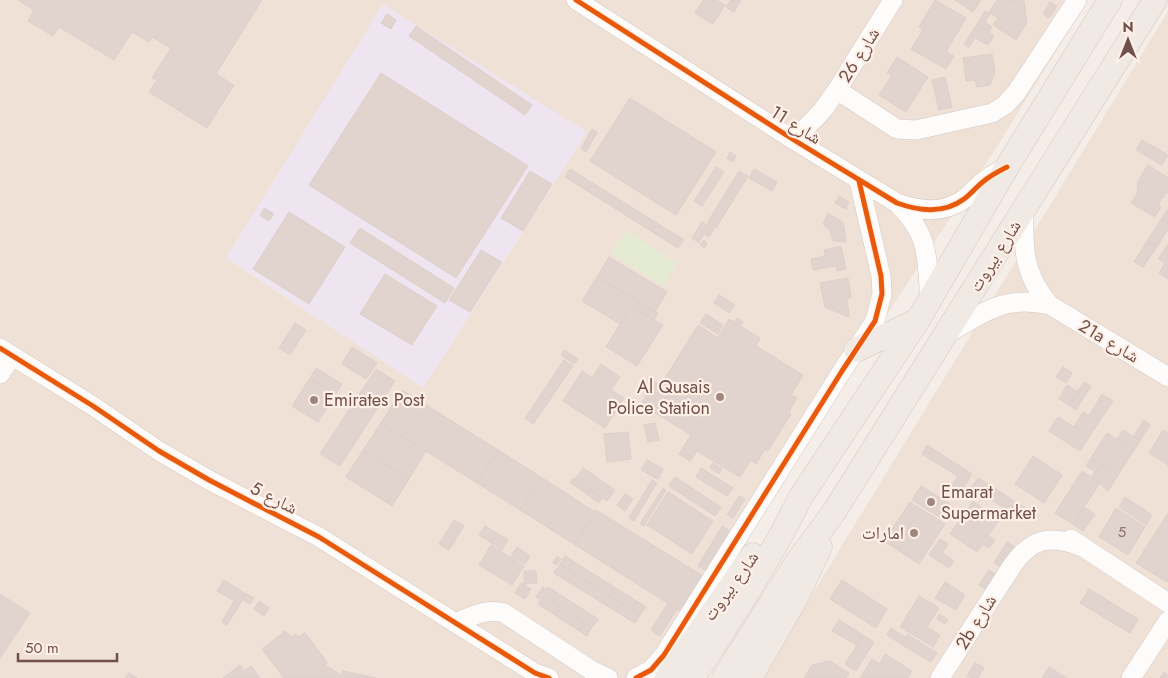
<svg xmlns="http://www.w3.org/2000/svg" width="1168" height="678" font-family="Jost,'Noto Naskh Arabic',sans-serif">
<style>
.residential{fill:#f0e1d7}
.education{fill:#eee5f0}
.green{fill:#e5ead2}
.building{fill:#e1d4cf;stroke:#ddcfca}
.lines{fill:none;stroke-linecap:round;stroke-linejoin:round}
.minor-casing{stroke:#d3c8c4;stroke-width:20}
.major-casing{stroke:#d4c8c4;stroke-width:25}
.minor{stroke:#fefcfb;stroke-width:19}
.major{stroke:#f1eae4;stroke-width:24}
.cycleway-casing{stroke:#fef0e7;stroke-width:8}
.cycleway{stroke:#e8590c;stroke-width:5}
.poi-dot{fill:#9f8780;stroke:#fef0e7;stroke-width:2}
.labels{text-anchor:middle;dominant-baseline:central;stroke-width:4.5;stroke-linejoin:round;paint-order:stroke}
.number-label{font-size:15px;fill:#8f736d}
.street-label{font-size:18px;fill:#715049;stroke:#fef0e7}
.poi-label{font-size:18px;fill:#715049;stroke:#fef0e7;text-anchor:end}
</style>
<rect width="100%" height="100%" fill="#f5ede7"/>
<path class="residential" d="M0 0H1088L996 148 649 678H0Z
M1168 11V678H761L1116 97Z"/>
<path class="education" d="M383 4 587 132 423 388 226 258Z"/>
<path class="green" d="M626 231 677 263 663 287 611 253Z"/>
<path class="building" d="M18 0H262L216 74 234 85 207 128 149 92 157 80 152 78 171 48 152 37 149 42 132 32 114 60 59 27 53 36 28 21 34 10Z
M703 0H716L725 5 713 24 695 13Z
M731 0H741L734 12 726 7Z
M935 0 966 18 946 52 954 56 946 69 911 49 923 30 919 27Z
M955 0H981L973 12Z
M997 0 1024 1 1027 23 1016 40 993 25 998 18 989 12Z
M1050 2 1057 6 1049 18 1043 14Z
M985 11 990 14 985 22 992 27 989 32 977 24Z
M387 14 396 20 391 29 381 23Z
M977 24 994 36 988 45 975 38 969 47 964 44Z
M416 26 532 105 525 115 409 36Z
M992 54 995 72 990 85 977 87 975 80 966 81 963 58Z
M897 57 928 77 906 112 879 95 892 75 887 73Z
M381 73 528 166 456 278 309 185Z
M945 77 952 107 939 110 932 80Z
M630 98 716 152 676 215 590 161Z
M592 129 597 132 586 152 581 149Z
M1142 140 1168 155 1162 165 1136 150Z
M730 152 736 156 733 162 727 158Z
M1148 165 1168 178V193L1166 192 1158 205 1161 207 1155 217 1131 203 1137 194 1138 181Z
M716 167 724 172 702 206 694 201Z
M570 169 684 240 678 248 565 177Z
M754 169 777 182 772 191 749 178Z
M530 171 552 184 523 231 501 218Z
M739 171 748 176 716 228 707 223Z
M839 196 849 202 846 209 835 203Z
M264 208 274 214 269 221 260 216Z
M1168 209V229L1157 247 1147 241Z
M289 212 345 247 309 304 253 269Z
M828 213 843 222 846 242 833 241 830 231 823 224Z
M702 222 714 229 709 237 704 234 699 243 692 238Z
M360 228 454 288 445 303 350 243Z
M704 240 707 243 704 248 700 245Z
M1147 241 1157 247 1143 267 1134 262Z
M1168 244V279L1159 273 1165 263 1158 259Z
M841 246 846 269 837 271 836 266 813 270 811 259 825 256 824 250Z
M481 250 502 262 470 312 449 300Z
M609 257 667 292 655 312 597 277Z
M385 274 437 306 412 345 360 314Z
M597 277 658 313 654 320 631 306 620 324 582 301Z
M848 278 851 298 847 299 849 317 825 307 820 283Z
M719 295 735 305 729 313 714 303Z
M631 306 663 325 637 366 606 347Z
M706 314 723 325 718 334 700 323Z
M737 318 743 322 741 325 735 322Z
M729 319 760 338 756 346 803 375 791 395 797 398 789 412 791 414 768 451 765 449 756 464 751 460 740 477 697 451 690 461 679 454 691 435 641 404 655 382 661 385 698 325 718 338Z
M295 323 306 330 290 355 279 348Z
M352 347 377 363 366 379 342 364Z
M564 350 578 359 574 364 561 355Z
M564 360 573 366 533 424 525 418Z
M601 364 620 377 611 390 624 398 605 428 563 401 582 371 592 378Z
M1063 367 1072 373 1066 383 1056 377Z
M316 368 342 384 336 394 310 378Z
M376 369 395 381 340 466 320 454Z
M310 378 336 394 318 422 292 406Z
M1084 382 1091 386 1076 410 1069 405Z
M1067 385 1078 392 1069 405 1059 399Z
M402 390 498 450 477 483 381 423Z
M1102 394 1113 401 1099 422 1089 416Z
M1083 412 1099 422 1080 451 1049 431 1058 417 1074 427Z
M1144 420 1150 425 1140 441 1133 437Z
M381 423 426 451 409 479 363 450Z
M655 423 659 440 648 442 644 425Z
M1123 430 1140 441 1134 450 1117 439Z
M1163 430 1168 433V465L1149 453Z
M628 432 631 459 607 462 604 434Z
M1107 433 1134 450 1118 475 1091 458Z
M927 445 972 474 960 493H947L958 476 922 454Z
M363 450 409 479 392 506 346 477Z
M498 450 541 477 520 510 477 483Z
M1033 456 1062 475 1044 503 1015 484Z
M1091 458 1103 466 1098 473 1086 466Z
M647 460 663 469 658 479 641 470Z
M713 463 722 469 719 474 710 468Z
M1103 466 1118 475 1108 491 1092 477 1095 471 1098 473Z
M583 468 615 490 607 501 575 479Z
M701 468 733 488 727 496 696 477Z
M1082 471 1100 483 1073 524 1055 513Z
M541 477 595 512 574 544 520 510Z
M675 477 721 507 715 516 669 486Z
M573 478 602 498 599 503 570 482Z
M978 478 988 484 982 494 979 492 975 498 968 493Z
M652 480 657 483 634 521 629 518Z
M990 485 1011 499 1004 508 984 495Z
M921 486 950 504 941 518 912 500Z
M663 488 666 490 644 526 640 524Z
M668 492 713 521 692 554 647 525Z
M625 494 633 499 625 511 617 505Z
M739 496 745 499 733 518 727 515Z
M1125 497 1152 515 1146 525 1119 507Z
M1011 499 1030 511 1023 521 1004 508Z
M973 501 999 520 988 536 995 540 989 548 983 544 977 552 950 534Z
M910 502 945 524 919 564 884 541Z
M1084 507 1095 514 1083 531 1073 524Z
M1116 508 1145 527 1128 555 1099 537Z
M596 510 703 576 680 611 574 544Z
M1168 513V581L1167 582 1136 563Z
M454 520 464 526 449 550 439 544Z
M485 526 508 540 502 550 479 535Z
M722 526 731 532 707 571 698 566Z
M940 539 948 544 942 553 954 561 949 568 929 555Z
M1007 542 1016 548 1004 568 994 563Z
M491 545 524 566 512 585 479 565Z
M517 547 530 556 525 564 511 556Z
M557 556 561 559 556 565 553 563Z
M565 556 646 607 640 615 560 564Z
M560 564 640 615 635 623 554 573Z
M989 570 999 577 989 591 979 585Z
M524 571H536L537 583 524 584Z
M224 580 246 594 227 625 222 622 234 601 217 591Z
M842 580 887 609 876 628 830 599Z
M945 582 965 595 956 610 935 598Z
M521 583 531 589 525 599 515 593Z
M543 587 546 589 539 599 536 597Z
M548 587 598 619 592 627 543 596Z
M1089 589 1138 619 1130 633 1080 603Z
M0 594 30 613 0 658Z
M247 594 254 598 250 604 243 600Z
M543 596 592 627 587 636 538 604Z
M919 596 939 608 927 627 940 635 933 647 900 627Z
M259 601 269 608 264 616 254 609Z
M668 603 677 609 660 636 651 630Z
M939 614 948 620 945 624 937 619Z
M839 620 863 635 857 645 832 631Z
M891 628 905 637 901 644 887 635Z
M285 631 292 637 296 634 298 637 305 633 327 662 325 665 341 675 343 671 376 678H284L262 649Z
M907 634 937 653 931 662 901 644Z
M863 635 874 642 856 671 845 664Z
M885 654 912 671 908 678H860L872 659 880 664Z
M830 661 849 673 846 678H804L812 665Z
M975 663 984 668 978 678H971L967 676Z
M240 665 245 671 251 666 260 678H223Z
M1049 667 1067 678H1042Z
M1164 672 1168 675V678H1160Z
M129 673 137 678H125Z"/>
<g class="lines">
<g class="minor-casing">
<path id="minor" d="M576 0 794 140 897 203C919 211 944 214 964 199 971 194 977 186 984 181 991 175 999 171 1007 167
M837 90 897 129 916 130 992 113 1005 105 1016 93 1077 0
M794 140 823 110 837 90 893 0
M897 203C931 237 926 256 930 300
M1024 209C1023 248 1023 275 1050 305L1168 377
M947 334C986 311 1004 295 1050 305
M0 348 93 406 159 451 209 480 319 537 535 673 549 678
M0 374 12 356
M1071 539 1168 603
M455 623C472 616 486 608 504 613L591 670 608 678
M636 678 651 670 664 655 842 371 875 321 882 294 881 276 859 181
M940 678 1012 566C1031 538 1051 534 1082 547
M1131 678 1168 621"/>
</g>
<g class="major-casing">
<path id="major" d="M856 350 918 320
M667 678 753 555
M693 678C730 619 770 561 800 498L918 320 1007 167 1110 0
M724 678 797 562 834 512 1155 0
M750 678 797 596 820 547"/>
</g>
<use href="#minor" class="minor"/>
<use href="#major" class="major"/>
<g class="cycleway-casing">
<path id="cycleway" d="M576 0 794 140 897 203C919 211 944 214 964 199 971 194 977 186 984 181 991 175 999 171 1007 167
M0 348 93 406 159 451 209 480 319 537 535 673 549 678
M636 678 651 670 664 655 842 371 875 321 882 294 881 276 859 181"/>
</g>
<use href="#cycleway" class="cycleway"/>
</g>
<g class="poi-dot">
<circle cx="720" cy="397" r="5"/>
<circle cx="314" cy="400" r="5"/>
<circle cx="931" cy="502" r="5"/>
<circle cx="914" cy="533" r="5"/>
</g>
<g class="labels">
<g class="number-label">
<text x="1122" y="532">5</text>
</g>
<g class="street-label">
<text transform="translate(859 55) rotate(-58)">شارع 26</text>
<text transform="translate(796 125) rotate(32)">شارع 11</text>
<text transform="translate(995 256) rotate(-58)">شارع بيروت</text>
<text transform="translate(1109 341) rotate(31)">21a شارع</text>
<text transform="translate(274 498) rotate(27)">شارع 5</text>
<text transform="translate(731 586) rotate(-54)">شارع بيروت</text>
<text transform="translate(976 622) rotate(-58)">2b شارع</text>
</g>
<g class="poi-label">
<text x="710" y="387">Al Qusais<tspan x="710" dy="21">Police Station</tspan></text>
<text x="324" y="400" text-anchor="start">Emirates Post</text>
<text x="941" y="492" text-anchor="start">Emarat<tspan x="941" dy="21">Supermarket</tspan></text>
<text x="904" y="533">امارات</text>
</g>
</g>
<g transform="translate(1128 40)" stroke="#fef0e7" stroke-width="4" paint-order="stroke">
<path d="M0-4L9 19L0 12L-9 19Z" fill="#715049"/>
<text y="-8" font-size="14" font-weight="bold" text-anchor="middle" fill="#715049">N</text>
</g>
<path d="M18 653v8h99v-8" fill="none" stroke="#715049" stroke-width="2.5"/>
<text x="25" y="653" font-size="15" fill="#715049" stroke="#fef0e7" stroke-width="4" paint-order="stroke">50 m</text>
</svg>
